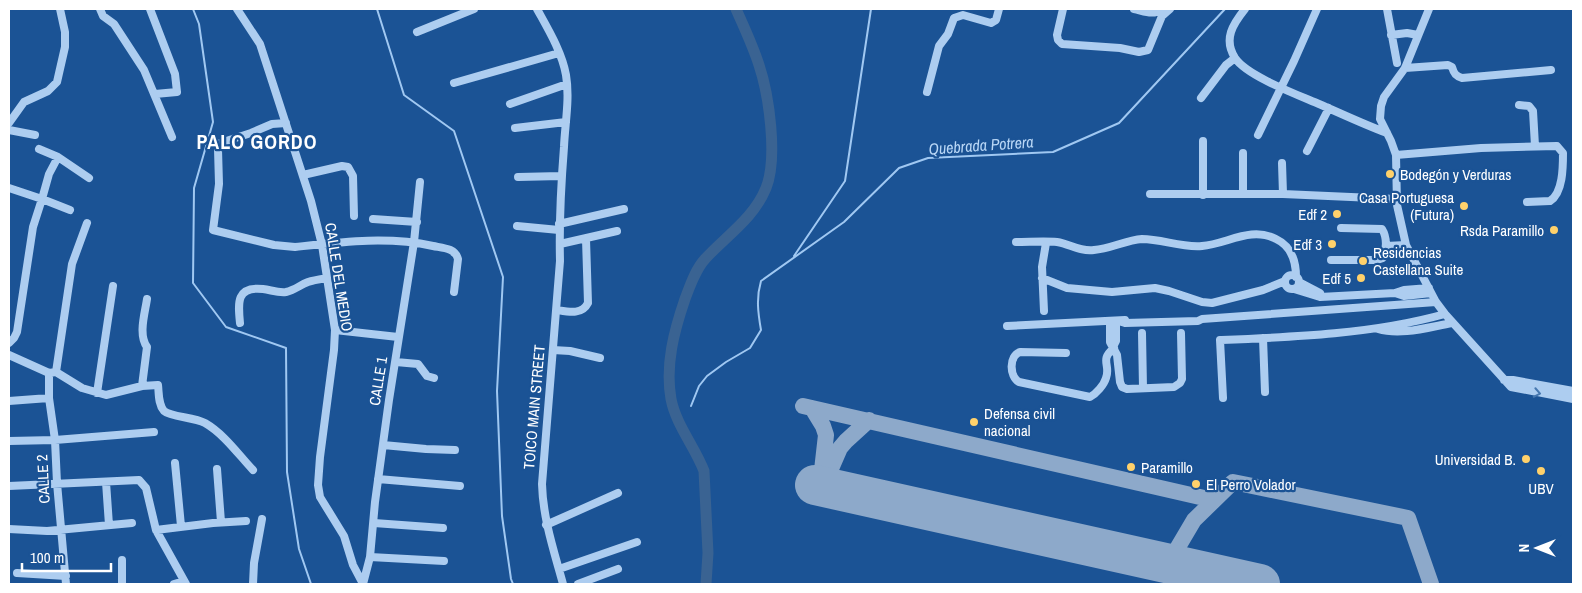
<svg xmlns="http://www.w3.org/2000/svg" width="1582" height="593" font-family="'Archivo Narrow',sans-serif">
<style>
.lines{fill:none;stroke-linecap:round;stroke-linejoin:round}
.stream{stroke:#a0c8f2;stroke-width:2}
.river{stroke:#3a6392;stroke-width:11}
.taxiway{stroke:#8da9ca;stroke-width:16}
.runway{stroke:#8da9ca;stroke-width:40}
.minor{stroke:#adcdf0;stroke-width:8}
.oneway{stroke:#4778b0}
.poi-dot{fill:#ffd16b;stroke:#1b5395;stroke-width:2}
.labels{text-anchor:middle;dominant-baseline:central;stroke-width:4.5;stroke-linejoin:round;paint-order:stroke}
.poi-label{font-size:15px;fill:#fff;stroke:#1b5395;text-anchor:end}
.street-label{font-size:15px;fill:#fff;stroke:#1b5395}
.water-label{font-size:16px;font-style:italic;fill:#b9d7f6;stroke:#1b5395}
.district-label{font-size:20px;font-weight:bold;letter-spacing:1px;fill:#fff;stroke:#1b5395}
</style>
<rect width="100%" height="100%" fill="#1b5395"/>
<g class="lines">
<path class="stream" d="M193 9 199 24 213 122 194 188 193 283 226 327 286 348 287 472 299 549 311 584
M377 9 404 95 454 131 503 277 497 391 502 516 511 579 513 584
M794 256 845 181 871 9
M691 406 699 386 707 376 726 362 750 348 761 330C758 313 756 298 761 281L844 222 899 168 928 158 1053 152 1119 123 1225 9"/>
<path class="river" d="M706 584 708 553 704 471C695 447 676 425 671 399 665 365 674 331 685 299 690 286 695 270 705 259 726 236 754 218 766 188 778 158 769 95 759 65 753 46 744 27 736 9"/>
<path class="taxiway" d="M803 406 1213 500
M812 408 823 426 826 435 821 479
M823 487 840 448 846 441 869 420
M1168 564 1194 520 1233 482 1408 518 1431 584"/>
<path class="runway" d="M815 485 1260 584"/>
<path class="minor" d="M100 9 103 16 114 24 144 70 172 137
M150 9 175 74 177 92 155 94
M237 9 260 44 311 201 322 245 335 330 334 350 320 457 318 485 320 497 344 536 353 565 363 584
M537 9C548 29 562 52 566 75 570 99 565 123 564 147 561 185 559 223 560 261L542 484C543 519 554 551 563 584
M1063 9 1057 35 1058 40 1062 44 1120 48 1139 52 1148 50 1162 16 1170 9
M1134 9C1144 11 1153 16 1162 9
M1245 9C1233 24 1223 39 1235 58 1247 76 1298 95 1319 104 1342 114 1363 124 1387 133
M1387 9 1397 63
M1429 9 1405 68 1384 97 1381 106 1380 119 1391 141 1396 155 1397 205 1406 245 1436 302 1445 314 1511 387 1573 399
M417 32 474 9
M1391 35 1407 33 1418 35
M1405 68 1448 65 1452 67C1454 74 1456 76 1462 78L1551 70
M454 83 559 53
M927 92 939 46 948 34 954 18 963 15 991 23 996 20 999 9
M1201 98 1226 65 1235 58
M510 104 567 84
M1519 105 1529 106 1533 111 1535 146
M9 123 24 102 48 91 57 82 65 47V32L60 9
M286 123 272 124 251 133 220 143 218 149 219 184 213 230 274 245 295 247C341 242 387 236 433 246 443 248 455 248 458 259L454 292
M515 128 566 122
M9 130 35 135
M1258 135 1294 61 1317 9
M1203 141V195
M39 149 58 157 89 178
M1307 151 1329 108
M1243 153V194
M1396 155 1481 148 1557 146 1563 153C1563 167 1563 193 1550 201L1527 202
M58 157 49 174 42 199 70 210
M1282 163 1283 194
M303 175 342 166 348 167 353 176 354 216
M518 177 561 176
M9 188 42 199 33 227 17 332 14 338 9 343
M1150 194H1283L1396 199
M373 219 417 222
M559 224 624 209
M517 226 559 230
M1016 242C1029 242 1045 241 1057 242 1070 244 1080 252 1094 250 1110 249 1126 240 1142 239 1162 239 1182 248 1202 246 1227 244 1251 226 1276 239 1291 246 1296 261 1296 277
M560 244 617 231
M1386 246 1406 245
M1331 260H1377L1383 258C1387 249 1387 237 1382 229L1341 228
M1285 282a7 7 0 1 1 14 0a7 7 0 1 1-14 0Z
M1042 278 1067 288 1112 292 1155 288 1169 291 1202 302 1212 303 1263 290 1285 281
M1299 282 1320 293
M1294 289 1320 297 1395 293 1404 296 1431 293
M1395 293 1404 290 1429 288
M557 310C569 312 582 315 588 303L586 239
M1044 311 1042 267 1046 243
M1110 322V342L1117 355 1120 382 1122 387 1127 389 1174 387 1180 383 1182 379 1181 333
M1122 322 1125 323 1198 321 1202 319 1436 302
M240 323C238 303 236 286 263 289 271 290 278 293 286 292 295 290 300 285 308 282 314 280 321 279 327 278
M1007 326 1125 320
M1378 329C1401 336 1429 327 1452 323
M335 330 398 337
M1142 333 1143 388
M1263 338 1265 392
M1113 347 1116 341V322
M553 350 570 351 600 358
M1066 353 1020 352C1009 356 1009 376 1019 382L1090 397C1096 394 1104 385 1106 378 1111 365 1099 360 1114 348
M9 355 49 373 56 372 82 388 106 395 142 386 158 385C159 393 158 404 164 411 171 417 194 417 205 423 224 434 238 454 253 470
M396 362 418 364 427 376 434 378
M56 372 72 264 87 223
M49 373V398L55 440 57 483 66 584
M1504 380H1513L1573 391
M142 386 147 347C138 335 145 313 147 299
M97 393 113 286
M1223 398 1220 340C1295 337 1373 334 1445 314
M9 401 49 398
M9 441 55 440 154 432
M383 445 426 449 455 450
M175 463 181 526
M217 469 221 522
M378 479 460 486
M106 482 109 525
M9 486 139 480 146 488 156 530 186 584
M374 523 443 528
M546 525 618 493
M9 529 47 531 132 523
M156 530 213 523 246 521
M370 557 444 561
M559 569 637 542
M17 573 66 576
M122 584V560
M174 584 184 581
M253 584 254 563 262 519
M363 584 370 557 375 502 389 400 414 242 420 182
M578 584 618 569"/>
</g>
<defs><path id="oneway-chevron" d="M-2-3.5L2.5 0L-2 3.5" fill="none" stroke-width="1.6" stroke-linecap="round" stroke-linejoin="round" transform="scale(1.25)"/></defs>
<use class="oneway" href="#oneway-chevron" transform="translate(1537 393) rotate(11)"/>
<g class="poi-dot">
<circle cx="1390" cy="174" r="5"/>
<circle cx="1464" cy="206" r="5"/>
<circle cx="1337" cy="214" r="5"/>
<circle cx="1554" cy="230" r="5"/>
<circle cx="1332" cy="244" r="5"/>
<circle cx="1363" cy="261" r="5"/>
<circle cx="1361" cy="278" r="5"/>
<circle cx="974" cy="422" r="5"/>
<circle cx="1526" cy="459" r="5"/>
<circle cx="1131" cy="467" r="5"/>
<circle cx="1541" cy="471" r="5"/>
<circle cx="1196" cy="484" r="5"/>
</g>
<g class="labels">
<g class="poi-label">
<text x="1400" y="174" text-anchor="start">Bodegón y Verduras</text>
<text x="1454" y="197">Casa Portuguesa<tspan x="1454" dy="17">(Futura)</tspan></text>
<text x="1327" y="214">Edf 2</text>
<text x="1544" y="230">Rsda Paramillo</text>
<text x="1322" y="244">Edf 3</text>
<text x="1373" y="252" text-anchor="start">Residencias<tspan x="1373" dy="17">Castellana Suite</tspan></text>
<text x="1351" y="278">Edf 5</text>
<text x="984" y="413" text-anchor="start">Defensa civil<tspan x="984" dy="17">nacional</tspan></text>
<text x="1516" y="459">Universidad B.</text>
<text x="1141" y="467" text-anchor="start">Paramillo</text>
<text x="1206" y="484" text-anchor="start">El Perro Volador</text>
<text x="1541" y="488" text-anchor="middle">UBV</text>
</g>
<g class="street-label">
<text transform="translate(339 277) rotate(81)">CALLE DEL MEDIO</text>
<text transform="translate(378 381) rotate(-81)">CALLE 1</text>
<text transform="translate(534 407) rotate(-85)">TOICO MAIN STREET</text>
<text transform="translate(43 479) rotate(-93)">CALLE 2</text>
</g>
<g class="water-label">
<text transform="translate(981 145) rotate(-4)">Quebrada Potrera</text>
</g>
<g class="district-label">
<text x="257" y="141">PALO GORDO</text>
</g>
</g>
<rect width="1582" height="593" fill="none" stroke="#ffffff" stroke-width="20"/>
<g transform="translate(1537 548) rotate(270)" stroke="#1b5395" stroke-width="4" paint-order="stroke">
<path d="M0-4L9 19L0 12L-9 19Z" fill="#ffffff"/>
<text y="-8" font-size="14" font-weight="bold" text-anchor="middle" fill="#ffffff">N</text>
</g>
<path d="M22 563v8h89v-8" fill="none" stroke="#ffffff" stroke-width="2.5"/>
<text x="30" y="563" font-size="15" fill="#ffffff" stroke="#1b5395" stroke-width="4" paint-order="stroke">100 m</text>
</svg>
